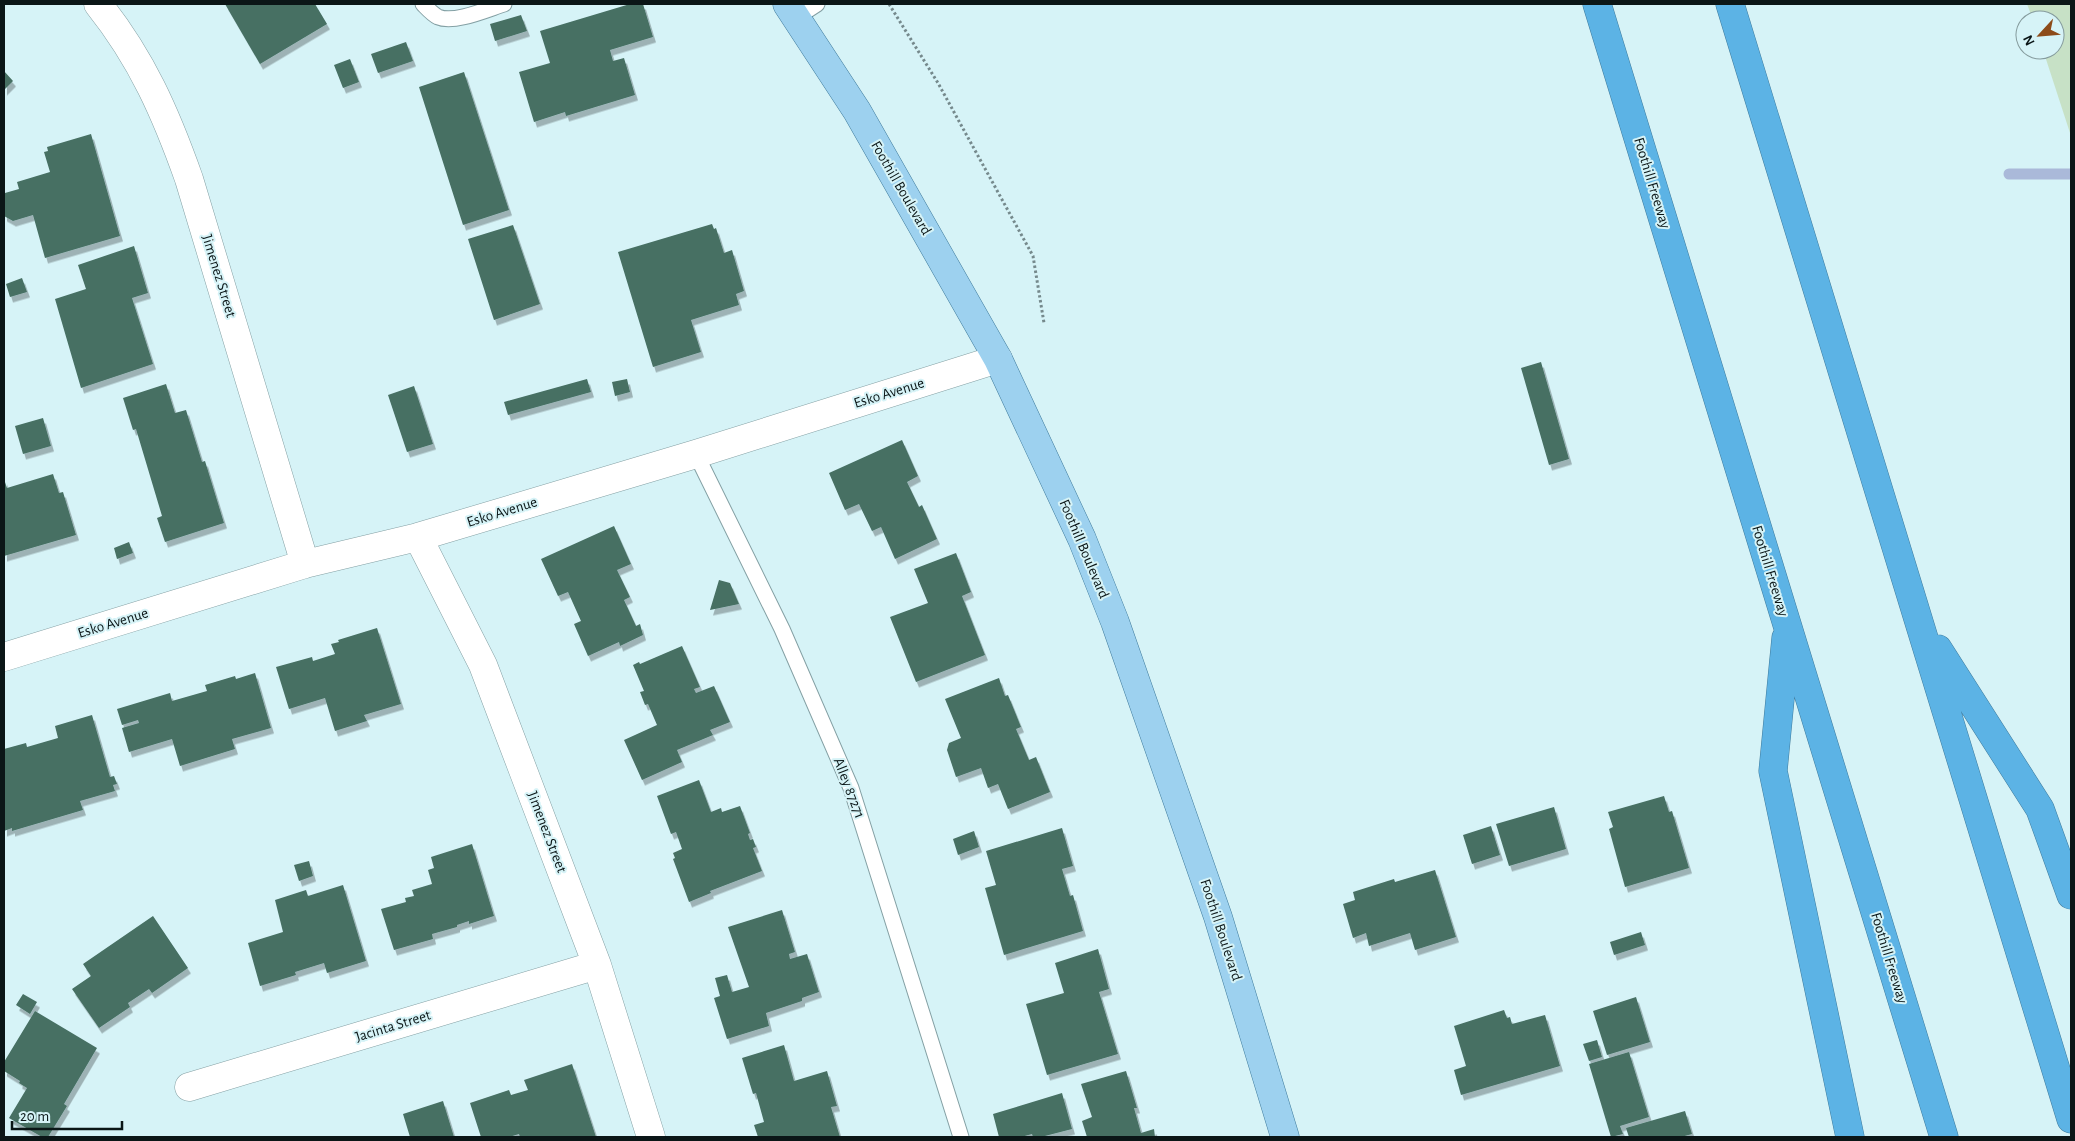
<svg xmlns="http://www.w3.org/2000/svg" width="2075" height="1141" font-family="'Alegreya Sans',sans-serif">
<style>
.green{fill:#c7e1c6}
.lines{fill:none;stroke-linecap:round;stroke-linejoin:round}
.stream{stroke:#aab9d9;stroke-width:11}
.building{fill:#466f63;filter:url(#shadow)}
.lane-casing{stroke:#84a0a4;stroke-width:17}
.street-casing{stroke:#84a0a4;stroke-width:29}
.primary-casing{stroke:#407c9d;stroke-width:29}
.highway-casing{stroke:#407c9d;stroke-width:29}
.path{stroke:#75898c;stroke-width:3;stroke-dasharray:2.5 2.5;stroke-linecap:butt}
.lane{stroke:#fff;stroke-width:15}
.street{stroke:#fff;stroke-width:28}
.primary{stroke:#9dd1ef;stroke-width:28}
.highway{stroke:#5cb3e5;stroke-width:28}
.labels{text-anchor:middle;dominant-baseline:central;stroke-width:4;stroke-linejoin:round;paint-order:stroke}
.street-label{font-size:15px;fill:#0b1617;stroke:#d6f3f7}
</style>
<defs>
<filter id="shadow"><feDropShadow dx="3" dy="5.5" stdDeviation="0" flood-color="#0004"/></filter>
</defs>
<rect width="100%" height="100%" fill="#d6f3f7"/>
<path class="green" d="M2027 4H2071V136L2043 50H2055V20H2033Z"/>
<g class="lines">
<path class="stream" d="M2009 174H2071"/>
</g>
<path class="building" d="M225 4H315L327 24 260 64Z
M630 4H643L653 37 610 50 613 61 624 58 635 95 566 116 565 112 534 122 519 72 550 63 540 31Z
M521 15 527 31 495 41 490 24Z
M406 42 413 61 378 73 371 54Z
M350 59 359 82 343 88 334 65Z
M4 71 13 81 4 90Z
M464 72 509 210 463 225 419 87Z
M91 134 120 236 45 258 33 215 13 221 4 216V195L5 193 19 189 17 182 50 172 44 152 48 151 47 147Z
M712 224 714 229 716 228 724 253 732 250 744 291 736 294 739 305 691 320 701 352 653 367 618 252Z
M513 225 540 304 494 320 468 239Z
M134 246 148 293 132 298 153 364 81 388 55 299 86 289 78 265Z
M22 278 27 292 10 297 6 284Z
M1541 362 1569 459 1549 465 1521 368Z
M587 379 591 392 508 415 504 402Z
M627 379 630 392 615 396 612 382Z
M166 384 175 413 186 410 202 462 205 461 224 523 165 542 157 518 162 516 136 429 133 430 123 398Z
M414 386 433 444 407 452 388 395Z
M43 418 51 446 23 454 15 426Z
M902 440 918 476 907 482 919 507 922 505 937 539 895 559 881 527 872 531 859 504 845 510 829 473Z
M53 474 59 493 63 492 76 535 4 556V479L7 488Z
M614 526 631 564 617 570 630 597 624 600 636 626 640 624 643 635 620 646 619 642 588 656 574 624 581 621 568 592 558 596 541 559Z
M129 542 133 553 117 559 114 548Z
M956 553 971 592 962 596 985 655 916 682 890 617 928 603 914 569Z
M719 580 730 583 739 604 710 610Z
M377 628 401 704 364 715 367 721 335 731 325 698 289 709 276 667 312 657 313 661 335 654 331 644 339 642 338 640Z
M682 646 700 687 694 689 696 693 714 686 730 722 710 730 713 735 677 750 682 762 642 780 624 740 657 725 648 704 645 705 640 692 644 691 633 665 639 662 640 664Z
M255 673 271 728 232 739 235 749 180 766 172 739 129 752 122 728 139 723 138 720 122 725 117 709 170 693 172 701 207 691 205 685 235 676 236 679Z
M999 678 1005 696 1008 695 1021 727 1016 729 1029 760 1036 757 1050 792 1008 809 998 784 988 788 981 768 956 777 947 750 949 743 961 738 945 699Z
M92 715 110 777 114 776 117 784 113 785 115 791 80 801 83 810 12 831V828L4 831V749L26 743 27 747 58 738 55 726Z
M699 780 711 812 721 808 722 812 740 806 750 833 748 834 750 840 753 839 756 847 753 848 762 871 710 891 711 893 689 902 673 859 675 858 673 853 682 849 676 832 671 834 657 796Z
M1664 796 1669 812 1672 811 1689 868 1625 887 1609 829 1613 827 1608 812Z
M1554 807 1566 849 1509 866 1496 824Z
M1491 826 1500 855 1472 864 1463 835Z
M1062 828 1073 866 1062 869 1070 896 1073 895 1083 931 1004 955 985 888 996 885 986 851Z
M974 831 979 847 958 855 953 839Z
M472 844 494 916 469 924V921L457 925V927L432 934 433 939 394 950 381 909 406 902 405 898 414 896 412 890 432 884 428 870 434 868 431 857Z
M309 861 313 876 299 881 294 865Z
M1435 870 1456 937 1415 950 1410 933 1369 946 1366 933 1353 938 1343 904 1355 900 1353 892 1394 879 1395 882Z
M343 885 366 961 327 973 324 963 295 972 296 975 260 986 248 943 283 932 275 900 306 890 308 896Z
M782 910 795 952 789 954 790 959 807 954 819 992 802 998V1001L766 1013 769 1026 727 1039 714 998 720 996 715 978 727 975 732 992 749 987 728 927Z
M153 916 188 968 152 993 149 989 128 1003 130 1007 99 1028 72 989 91 976 83 964Z
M1641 932 1645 945 1614 955 1610 942Z
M1098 949 1109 989 1099 992 1118 1054 1047 1075 1026 1004 1064 993 1055 963Z
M23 994 37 1002 30 1014 16 1005Z
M1636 997 1650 1042 1607 1055 1593 1011Z
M1504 1010 1507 1018 1510 1017 1512 1024 1545 1015 1560 1066 1461 1095 1454 1070 1466 1066 1454 1026Z
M35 1011 97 1048 64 1104 67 1106 48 1137H42L9 1118 27 1088 19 1083 20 1081 4 1071V1062Z
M1597 1040 1602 1057 1589 1061 1583 1044Z
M784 1045 794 1081 827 1071 837 1106 831 1107 840 1137H758L754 1125 764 1122 756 1093 753 1094 742 1058Z
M1629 1052 1649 1117 1620 1126 1623 1134 1611 1137 1589 1064Z
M572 1064 596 1137H520L519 1134 509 1137H481L470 1103 509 1090 511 1095 528 1090 524 1080Z
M1126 1071 1137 1108H1134L1141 1133 1154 1129 1155 1137H1087L1082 1121 1092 1117 1081 1084Z
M1062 1093 1072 1129 1041 1137H1033L1032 1134 1021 1137H999L993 1114Z
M443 1101 454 1137H410L403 1114Z
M1685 1111 1692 1134 1681 1137H1629L1626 1128Z"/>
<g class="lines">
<g class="lane-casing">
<path id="lane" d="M423 4C427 8 432 14 438 17 454 24 488 9 504 4
M797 17 817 4
M696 454 782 629 851 788 961 1137"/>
</g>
<g class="street-casing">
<path id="street" d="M98 4C142 59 166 114 189 179L305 564
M418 537 483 665 597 965 651 1137
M4 657 305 564 418 537 696 454 998 359
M189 1087 597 965"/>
</g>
<g class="primary-casing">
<path id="primary" d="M787 4 857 111 998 359 1082 539 1115 622 1218 917 1285 1137"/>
</g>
<g class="highway-casing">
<path id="highway" d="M1597 4 1944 1137
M1730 4 2071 1119
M1786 638 1773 771 1850 1137
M1938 649 2040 809 2071 895"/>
</g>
<path class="path" d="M889 4 938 83 1033 256 1044 323"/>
<use href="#lane" class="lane"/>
<use href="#street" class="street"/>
<use href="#primary" class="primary"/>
<use href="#highway" class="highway"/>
</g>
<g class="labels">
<g class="street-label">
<text transform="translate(1652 183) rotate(73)">Foothill Freeway</text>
<text transform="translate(901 188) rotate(60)">Foothill Boulevard</text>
<text transform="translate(219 276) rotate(73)">Jimenez Street</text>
<text transform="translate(889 393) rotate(-17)">Esko Avenue</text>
<text transform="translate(502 512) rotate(-17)">Esko Avenue</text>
<text transform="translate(1084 549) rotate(67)">Foothill Boulevard</text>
<text transform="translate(1770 571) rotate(73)">Foothill Freeway</text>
<text transform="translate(113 623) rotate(-17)">Esko Avenue</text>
<text transform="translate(849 788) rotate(69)">Alley 87271</text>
<text transform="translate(547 832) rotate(69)">Jimenez Street</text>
<text transform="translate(1221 930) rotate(72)">Foothill Boulevard</text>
<text transform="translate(1889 958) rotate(73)">Foothill Freeway</text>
<text transform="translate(393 1026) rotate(-17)">Jacinta Street</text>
</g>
</g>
<rect width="2075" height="1141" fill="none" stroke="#0b1617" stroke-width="10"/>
<g transform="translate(2040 35) rotate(244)"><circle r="24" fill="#d6f3f7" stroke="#859b9d"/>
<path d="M0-4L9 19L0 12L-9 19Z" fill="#8d4b19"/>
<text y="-8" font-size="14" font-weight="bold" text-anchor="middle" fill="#0b1617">N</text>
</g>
<path d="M12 1121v8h110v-8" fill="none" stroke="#0b1617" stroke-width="2.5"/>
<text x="20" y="1121" font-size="15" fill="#0b1617" stroke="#d6f3f7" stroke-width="4" paint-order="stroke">20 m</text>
</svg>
